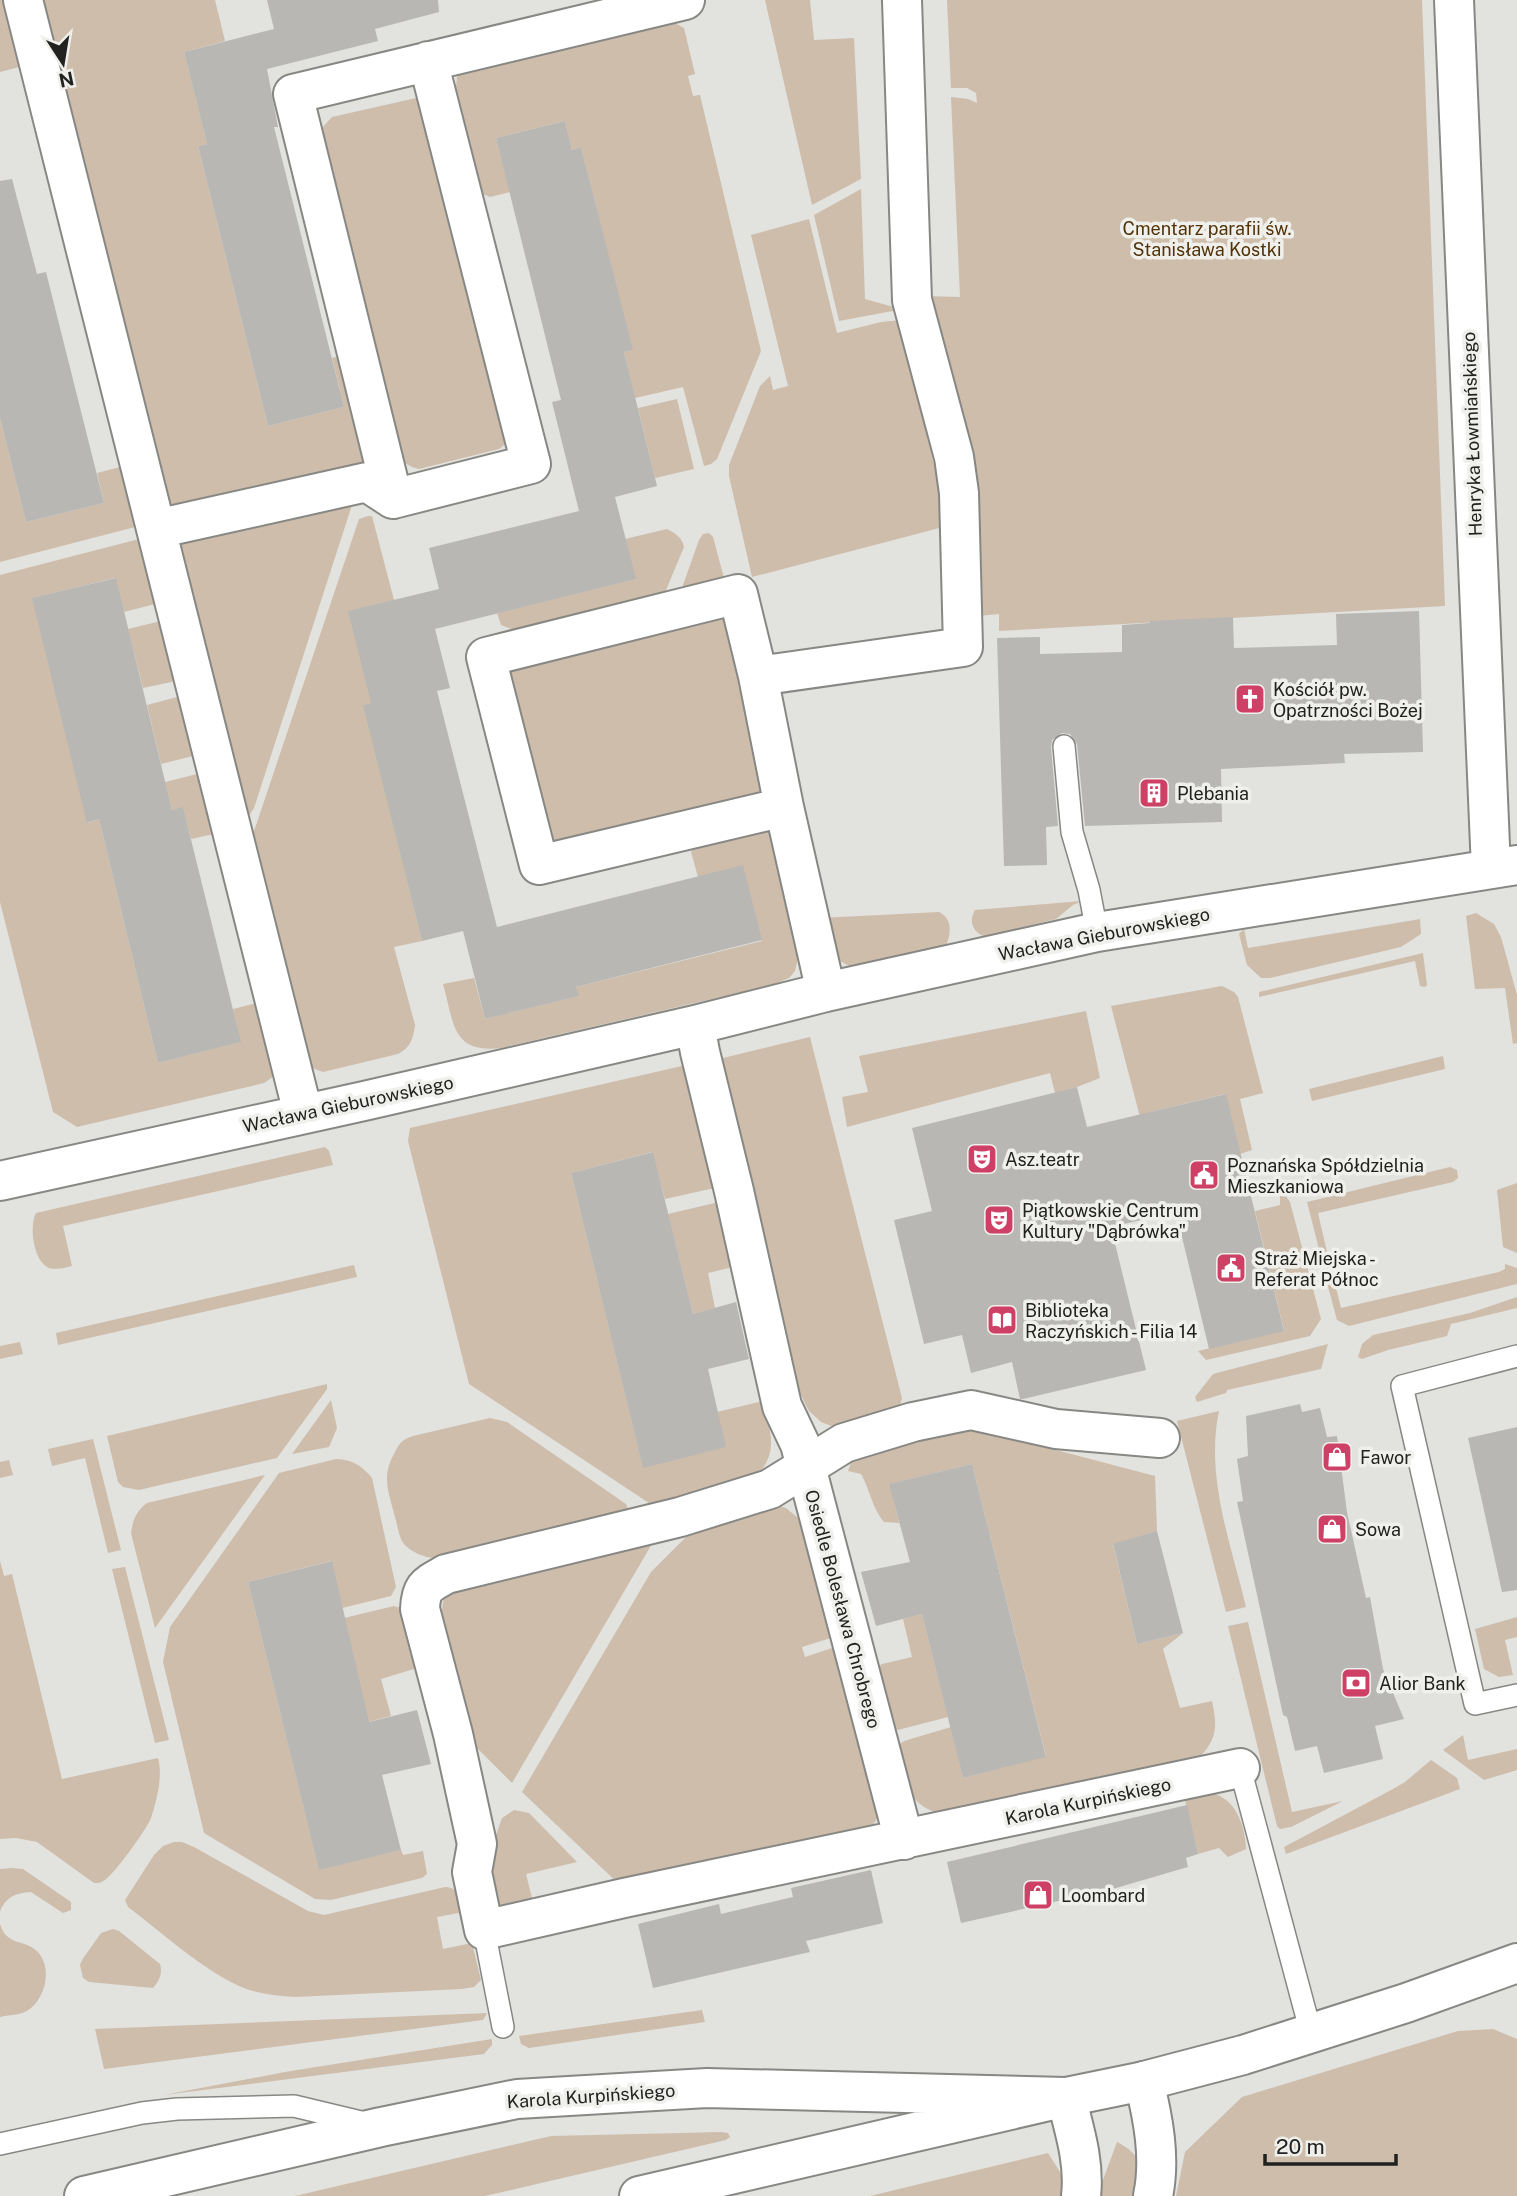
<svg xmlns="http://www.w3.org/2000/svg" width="1517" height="2196" font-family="'Public Sans',sans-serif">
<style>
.green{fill:#cebdab}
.building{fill:#b8b7b4}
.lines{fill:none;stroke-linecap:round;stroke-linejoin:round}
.lane-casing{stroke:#878784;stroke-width:24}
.street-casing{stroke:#878784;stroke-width:42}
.secondary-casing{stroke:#878784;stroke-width:42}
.lane{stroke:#fff;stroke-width:21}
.street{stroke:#fff;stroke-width:38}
.secondary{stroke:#fff;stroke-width:38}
.labels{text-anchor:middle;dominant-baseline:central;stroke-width:7;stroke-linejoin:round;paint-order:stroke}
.park-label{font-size:18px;fill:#523208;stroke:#eff0ec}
.street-label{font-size:18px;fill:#212120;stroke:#eff0ec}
.poi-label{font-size:18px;fill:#212120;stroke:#eff0ec;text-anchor:start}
</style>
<rect width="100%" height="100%" fill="#e2e2df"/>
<path class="green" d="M0 0H13L23 66 0 72Z
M37 0H215L225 41 184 52 207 144 198 146 268 426 344 407 332 358 344 355 368 459 361 465 189 511 167 506Z
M765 0H810L814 40 854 38 861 179 812 205Z
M947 0H1422L1445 606 999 631V614L978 616 927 296 960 297 951 97 968 99 977 103 976 93 967 88H951Z
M662 16 684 28 695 74 688 76 693 96 700 95 761 351 717 459 711 464 704 466 683 387 635 398 624 352 632 350 581 147 572 150 565 121 496 138 510 192 490 197 483 194 456 87 457 77 463 71Z
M416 98 422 100 508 442 499 449 419 469 412 467 402 461 321 133 322 128 332 117Z
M861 189 865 299 897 308 898 310 839 321 814 215Z
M809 219 837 333 881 322 901 320 904 343 944 505 947 526 752 577 729 476V465L760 386 770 376 773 390 788 386 751 235Z
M677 399 694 469 655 478 638 408Z
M0 418 26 522 104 503 97 473 120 467 129 469 139 524 135 527 0 562Z
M352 505 254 808 248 817 179 545 183 539Z
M368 516H372L394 600 371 703 364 705 422 941 394 947 415 1025C413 1039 411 1047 398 1054L323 1072 307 1066 249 846 359 519Z
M667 529C676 534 682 537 684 547L664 595 524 634 501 625 497 613 635 579 625 539Z
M709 533 713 537 724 578 685 591 683 585 699 540 703 534Z
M139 539 155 604 124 612 115 578 33 598 88 823 99 819 158 1063 240 1042 233 1009 257 1003 277 1069 274 1076 264 1083 77 1127 53 1112 0 902V575Z
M714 618 725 619 729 623 763 787 757 795 557 847 548 839 509 672 516 666Z
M161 621 176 681 143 688 128 629Z
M181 696 200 750 193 756 161 764 147 705Z
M197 774 206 776 214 834 191 839 183 808 172 810 165 782Z
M763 829 771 832 800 949 795 971 789 978 772 985 501 1048C451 1054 454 1022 443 984L474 978 485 1019 578 996 576 987 762 941 698 877 691 852 697 844Z
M1082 901 1073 905 1056 919 986 937C973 933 968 922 975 910Z
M939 912C953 919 951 933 946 946L856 967 847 965 835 958 820 918Z
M1476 913 1494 924 1501 937 1517 995V1043L1513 1044 1505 988 1475 989 1466 916Z
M1420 919 1421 934 1401 947 1270 978H1261L1247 965 1239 934 1244 929 1248 948Z
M1423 953 1427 985 1425 987 1420 986 1415 961 1259 997V992Z
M1222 986 1234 992 1238 997 1263 1093 1240 1099 1252 1150 1240 1154 1225 1094 1150 1112 1162 1164 1146 1140 1111 1006Z
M1086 1011 1100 1078 1077 1087 1055 1093 1050 1073 847 1127 842 1097 868 1092 859 1056Z
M810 1037 902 1398 898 1414 834 1427 821 1422 809 1411 799 1391 719 1059Z
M1443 1056 1445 1069 1312 1101 1309 1089Z
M682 1066 690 1072 719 1187 665 1199 652 1152 571 1173 643 1467 717 1412 763 1401C771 1434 780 1455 752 1480L655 1507 469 1384 408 1141 410 1128Z
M325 1147 329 1151 333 1165 63 1226 72 1266C65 1268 56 1270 49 1268 33 1261 29 1226 36 1213Z
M1450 1167 1457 1170 1458 1178 1453 1182 1318 1213 1327 1252 1324 1254 1320 1253 1307 1202Z
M1517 1183V1253L1503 1247 1497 1190Z
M1280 1196H1286L1290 1202 1321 1319 1310 1336 1206 1360 1198 1351 1284 1330 1255 1211 1280 1205Z
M723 1201 734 1260 729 1268 708 1273 715 1308 693 1314 668 1214Z
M1505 1264 1517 1268V1284L1349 1326 1337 1320 1324 1272 1327 1268 1332 1271 1341 1308 1499 1272 1505 1269Z
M354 1265 357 1277 58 1345 56 1333Z
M1517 1297V1308L1451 1324 1447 1336 1388 1350 1362 1359 1358 1357 1362 1344 1373 1335 1470 1313Z
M20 1342 23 1354 0 1359V1346Z
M1328 1344 1321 1369 1227 1390 1226 1393 1197 1402 1195 1397 1213 1374Z
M327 1384V1389L277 1458 139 1490 123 1487 118 1482 107 1436Z
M331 1400 337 1428 329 1447 292 1454Z
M1219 1411C1205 1476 1231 1544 1246 1607L1226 1612 1177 1421Z
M490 1418 507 1422 626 1504 629 1511 443 1558C430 1559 418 1556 407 1547 399 1541 398 1527 395 1517 389 1493 381 1477 394 1454 399 1444 401 1440 413 1436Z
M965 1426 1155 1476 1157 1531 1113 1545 1137 1644 1183 1633 1163 1649 1180 1708 1212 1701C1217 1726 1218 1738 1199 1758L938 1813C904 1803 905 1776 897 1746L904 1741 951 1727 963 1778 1046 1756 972 1464 890 1484 899 1523 884 1522C872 1508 870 1490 861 1474L848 1471 852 1460Z
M93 1439 121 1550 108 1553 85 1458 52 1466 48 1449Z
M336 1459C353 1460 361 1465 372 1478L396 1587 391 1596 342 1608 331 1561 248 1582 319 1869 401 1850 403 1855 423 1851 427 1874 422 1878 331 1900 315 1899 204 1833 163 1662 170 1627 279 1473Z
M9 1460 13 1475 0 1478V1462Z
M265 1475 155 1628 131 1533C133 1520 136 1511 147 1503Z
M776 1505 786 1508 803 1522 837 1636 802 1647 805 1657 838 1646 878 1817 873 1825 865 1829 623 1888 522 1792 651 1572 701 1522Z
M656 1537 512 1783 477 1748 472 1740 441 1616 444 1597 452 1588Z
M0 1561 4 1576 12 1574 62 1779 158 1758C163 1775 157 1800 151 1818 147 1829 115 1873 105 1880 100 1883 100 1883 94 1883L37 1842 16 1838 0 1839Z
M125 1567 169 1740 155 1743 112 1569Z
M394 1606 401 1608 416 1664 414 1669 381 1679 391 1716 368 1722 344 1618Z
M922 1614 948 1717 898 1730 891 1726 877 1668 882 1664 912 1657 903 1619Z
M1517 1617V1637L1505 1640 1513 1675 1499 1677 1484 1669 1475 1629Z
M1248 1622 1292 1812 1343 1801 1291 1827 1280 1829 1277 1826 1228 1626Z
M1463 1735 1468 1760 1517 1749V1770L1484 1780 1443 1750Z
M1431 1760 1457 1778 1460 1789 1286 1854 1284 1847 1393 1789 1405 1782Z
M1183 1792C1191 1792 1199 1791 1206 1792 1235 1795 1245 1824 1246 1849L1228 1857 1219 1848 1198 1854Z
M514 1810 529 1813 577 1862 526 1874 534 1906 507 1909 499 1904 495 1895 488 1858 502 1818Z
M174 1842H182L194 1847 308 1911 324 1915 445 1887C460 1888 460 1899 464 1912L437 1917 443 1949 472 1943 481 1980 474 1987 462 1989 295 1997C281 1996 267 1995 253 1991 215 1981 160 1931 128 1907L125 1900 154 1855 163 1846Z
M11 1868 23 1869 71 1902V1910L63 1913 31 1892C16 1893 5 1897 0 1912V1869Z
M0 1924C7 1947 24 1938 38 1952 53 1969 45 2000 27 2011 20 2015 8 2015 0 2017Z
M113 1929 119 1931 160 1964C163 1973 159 1981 153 1988L89 1982 83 1978 80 1965 82 1960 101 1933Z
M702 2010 705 2022 529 2048 521 2044 519 2036Z
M487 2013 483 2020 104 2069 95 2029Z
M1493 2029 1517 2039V2196H1176L1185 2152 1242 2097 1458 2031Z
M492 2039V2045L484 2054 164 2095 285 2072Z
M722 2132 728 2133 730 2137 726 2140 485 2196H295L551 2136Z
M1117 2142C1144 2156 1142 2168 1139 2196H1097Z
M1048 2153 1060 2172 1067 2196H870Z"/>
<path class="building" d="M267 0H438L439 12 375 29 378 41 267 69 278 127H274L344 407 268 426 198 146 207 144 184 52 274 29Z
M565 121 572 150 581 147 633 350 624 352 657 486 615 497 636 579 435 629 450 688 437 691 497 927 743 865 762 940 576 987 579 996 485 1019 463 931 422 941 363 705 371 703 348 611 439 589 429 548 579 511 552 402 561 400 496 138Z
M12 179 37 274 46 272 104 503 26 522 0 418V181Z
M116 578 172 810 183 807 241 1042 158 1063 99 819 87 823 32 598Z
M1419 611 1423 752 1344 754 1345 763 1221 769 1222 822 1085 826 1077 744 1070 734 1062 733 1052 740 1051 747 1058 826 1046 827 1047 865 1004 866 997 638 1040 637V654L1122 652V625L1150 623V621L1233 617 1234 648 1337 645 1336 614Z
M1077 1087 1087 1127 1226 1094 1284 1331 1209 1349 1176 1212 1111 1227 1146 1370 1023 1399H1020L1012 1362 971 1373 962 1335 924 1344 894 1220 932 1211 912 1128Z
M653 1152 693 1314 736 1302 749 1359 708 1369 726 1447 643 1468 571 1173Z
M1300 1404 1302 1412 1320 1408 1327 1437 1337 1436 1347 1512 1366 1598 1370 1597 1383 1669 1404 1719 1375 1726 1383 1759 1324 1773 1317 1746 1295 1751 1287 1717 1283 1715 1237 1502 1243 1501 1237 1459 1248 1456 1246 1416Z
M1517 1427V1590L1502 1592 1468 1438Z
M972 1464 1046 1757 963 1778 922 1614 876 1626 861 1572 910 1562 889 1484Z
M1157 1531 1183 1633 1137 1644 1113 1544Z
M332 1561 369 1722 417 1710 431 1764 382 1775 401 1850 319 1870 248 1582Z
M1187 1805 1198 1854 1186 1858 1188 1867 1116 1888 961 1923 947 1862Z
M871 1870 883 1923 806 1941 810 1952 653 1988 638 1924 719 1904 721 1914 793 1897 791 1888Z"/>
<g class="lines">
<g class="lane-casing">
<path id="lane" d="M1064 746 1072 832 1089 890 1097 932
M1517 1356 1402 1386 1475 1704 1517 1695
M1240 1768 1311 2033
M484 1930 503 2027
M0 2144 142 2113 177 2109 294 2106 365 2123"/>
</g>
<g class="street-casing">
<path id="street" d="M23 0 303 1113
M1454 0 1491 869
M393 499 293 94 685 0
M156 529 367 482 393 499 531 464 428 61
M758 676 738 594 486 657 539 865 784 807
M826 992 784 807 758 676 963 647 959 493 954 457 912 300 902 0
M695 1025 700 1052 734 1191 782 1406 800 1444 904 1840
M0 1181 364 1101 695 1025 826 992 1097 932 1517 865
M1160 1438 1056 1429 971 1410 913 1422 844 1443 770 1489 680 1517 446 1574C427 1585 421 1586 420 1609L453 1734 477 1844 472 1872 484 1930 624 1898 1240 1768
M1144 2081C1153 2118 1161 2158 1153 2196
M1066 2097C1074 2129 1085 2162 1081 2196"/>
</g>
<g class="secondary-casing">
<path id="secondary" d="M84 2196 381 2127 517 2099 707 2088 1066 2097
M639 2196 1066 2097 1144 2081 1243 2055 1406 2003 1517 1963"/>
</g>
<use href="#lane" class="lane"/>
<use href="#street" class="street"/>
<use href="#secondary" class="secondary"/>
</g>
<defs>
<g id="church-square" transform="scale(1.575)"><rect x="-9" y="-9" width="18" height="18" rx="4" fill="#cf4067" stroke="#eff0ec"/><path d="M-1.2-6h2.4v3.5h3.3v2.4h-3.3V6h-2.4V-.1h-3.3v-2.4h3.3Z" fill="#fff"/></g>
<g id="building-square" transform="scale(1.575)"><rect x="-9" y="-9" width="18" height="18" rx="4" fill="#cf4067" stroke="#eff0ec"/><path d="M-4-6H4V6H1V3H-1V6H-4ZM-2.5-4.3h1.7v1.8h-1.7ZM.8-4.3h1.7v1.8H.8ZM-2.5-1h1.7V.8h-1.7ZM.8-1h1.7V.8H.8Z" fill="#fff"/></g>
<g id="theatre-square" transform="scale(1.575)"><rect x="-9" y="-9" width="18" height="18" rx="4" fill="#cf4067" stroke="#eff0ec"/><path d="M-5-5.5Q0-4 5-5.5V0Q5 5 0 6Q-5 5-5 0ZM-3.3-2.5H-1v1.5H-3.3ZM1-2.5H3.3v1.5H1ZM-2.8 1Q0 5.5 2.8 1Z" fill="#fff"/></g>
<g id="civic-square" transform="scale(1.575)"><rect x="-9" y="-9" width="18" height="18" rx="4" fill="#cf4067" stroke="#eff0ec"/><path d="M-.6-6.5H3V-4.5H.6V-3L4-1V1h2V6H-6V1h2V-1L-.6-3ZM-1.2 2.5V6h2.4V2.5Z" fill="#fff"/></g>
<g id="library-square" transform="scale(1.575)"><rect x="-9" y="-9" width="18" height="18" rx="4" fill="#cf4067" stroke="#eff0ec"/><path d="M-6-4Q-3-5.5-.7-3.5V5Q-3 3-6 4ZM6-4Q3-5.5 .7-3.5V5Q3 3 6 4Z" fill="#fff"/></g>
<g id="shop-square" transform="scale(1.575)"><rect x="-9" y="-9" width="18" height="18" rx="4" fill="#cf4067" stroke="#eff0ec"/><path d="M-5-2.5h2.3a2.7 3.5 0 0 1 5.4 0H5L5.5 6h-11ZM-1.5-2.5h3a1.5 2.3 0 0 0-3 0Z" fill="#fff"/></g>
<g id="bank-square" transform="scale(1.575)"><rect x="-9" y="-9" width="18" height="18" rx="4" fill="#cf4067" stroke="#eff0ec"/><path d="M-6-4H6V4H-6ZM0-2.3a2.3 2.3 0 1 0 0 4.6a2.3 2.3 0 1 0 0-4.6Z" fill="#fff"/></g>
</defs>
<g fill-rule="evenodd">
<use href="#church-square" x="1250" y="699"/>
<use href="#building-square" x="1154" y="793"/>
<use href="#theatre-square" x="982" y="1159"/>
<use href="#civic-square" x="1204" y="1175"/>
<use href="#theatre-square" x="999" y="1220"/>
<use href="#civic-square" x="1231" y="1268"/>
<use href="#library-square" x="1002" y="1320"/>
<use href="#shop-square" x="1337" y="1457"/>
<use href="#shop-square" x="1332" y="1529"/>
<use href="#bank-square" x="1356" y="1683"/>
<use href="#shop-square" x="1038" y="1895"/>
</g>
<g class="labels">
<g class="park-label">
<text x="1207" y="228">Cmentarz parafii św.<tspan x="1207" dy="21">Stanisława Kostki</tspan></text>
</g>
<g class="street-label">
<text transform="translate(1472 434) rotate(-92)">Henryka Łowmiańskiego</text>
<text transform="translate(1104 934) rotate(-11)">Wacława Gieburowskiego</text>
<text transform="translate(348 1104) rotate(-12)">Wacława Gieburowskiego</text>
<text transform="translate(843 1609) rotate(75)">Osiedle Bolesława Chrobrego</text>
<text transform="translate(1088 1801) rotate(-12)">Karola Kurpińskiego</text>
<text transform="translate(591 2096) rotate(-4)">Karola Kurpińskiego</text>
</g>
<g class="poi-label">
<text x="1273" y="689">Kościół pw.<tspan x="1273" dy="21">Opatrzności Bożej</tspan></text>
<text x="1177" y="793">Plebania</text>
<text x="1005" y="1159">Asz.teatr</text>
<text x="1227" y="1165">Poznańska Spółdzielnia<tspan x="1227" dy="21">Mieszkaniowa</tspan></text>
<text x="1022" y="1210">Piątkowskie Centrum<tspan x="1022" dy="21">Kultury "Dąbrówka"</tspan></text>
<text x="1254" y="1258">Straż Miejska -<tspan x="1254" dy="21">Referat Północ</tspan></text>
<text x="1025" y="1310">Biblioteka<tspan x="1025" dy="21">Raczyńskich - Filia 14</tspan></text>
<text x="1360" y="1457">Fawor</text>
<text x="1355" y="1529">Sowa</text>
<text x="1379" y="1683">Alior Bank</text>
<text x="1061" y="1895">Loombard</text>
</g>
</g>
<g transform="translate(63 63) rotate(168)" stroke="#eff0ec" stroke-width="5" paint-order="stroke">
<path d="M0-5L12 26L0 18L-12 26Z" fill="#212120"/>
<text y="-10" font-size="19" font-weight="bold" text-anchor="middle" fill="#212120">N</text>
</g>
<path d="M1265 2154v10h131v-10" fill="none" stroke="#212120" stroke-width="3.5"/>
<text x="1276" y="2154" font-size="21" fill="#212120" stroke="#eff0ec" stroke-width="5" paint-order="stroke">20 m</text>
</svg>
